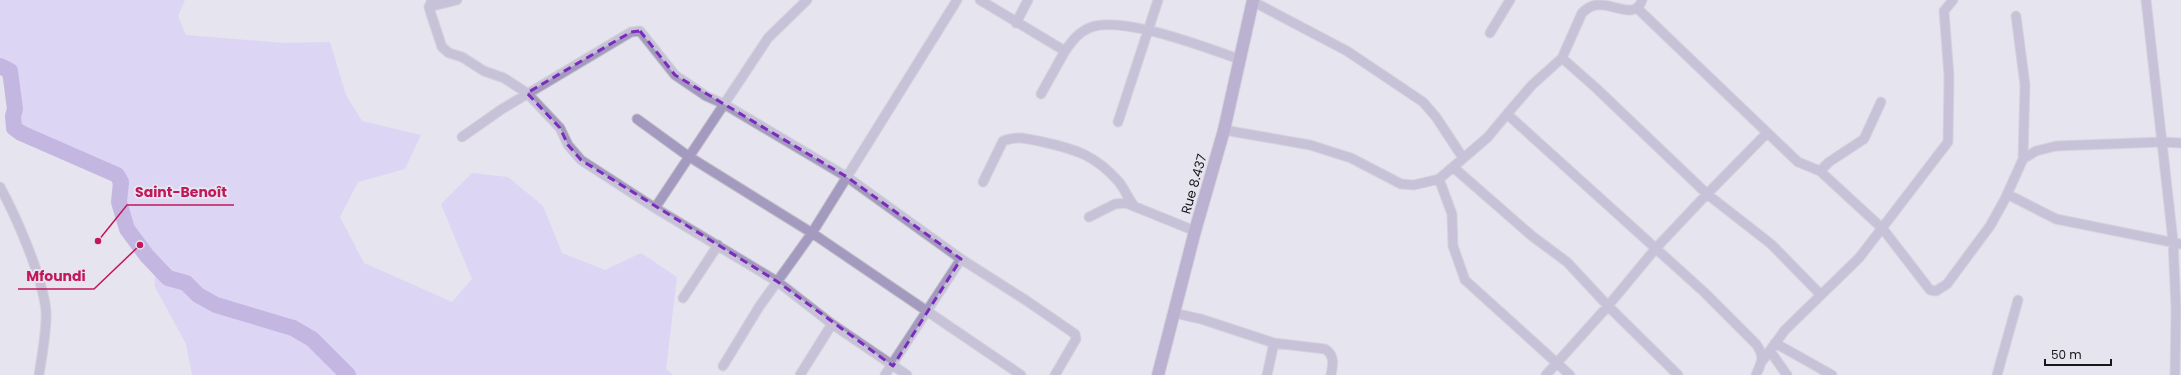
<svg xmlns="http://www.w3.org/2000/svg" width="2181" height="375" font-family="Poppins,sans-serif">
<style>
.green{fill:#d2c3fb}
.lines{fill:none;stroke-linecap:round;stroke-linejoin:round}
.river{stroke:#9a81d2;stroke-width:16}
.street-casing{stroke:#c1bfc8;stroke-width:11}
.secondary-casing{stroke:#c1bfc8;stroke-width:14}
.street{stroke:#a49abf;stroke-width:9}
.secondary{stroke:#8576ab;stroke-width:12}
.marked{fill:none;stroke:#7b2cbf;stroke-width:3;stroke-dasharray:8 5;stroke-linejoin:round}
.labels{text-anchor:middle;dominant-baseline:central;stroke-width:4;stroke-linejoin:round;paint-order:stroke}
.street-label{font-size:13px;fill:#18171b;stroke:#e6e4ee}
.leader{fill:none;stroke:#c2185b;stroke-width:1.5}
.callout-dot{fill:#c2185b;stroke:#e6e4ee;stroke-width:1.5}
.callout-label{font-size:14px;text-anchor:middle;font-weight:bold;fill:#c2185b;stroke:#e6e4ee;stroke-width:4;stroke-linejoin:round;paint-order:stroke}
</style>
<rect width="100%" height="100%" fill="#e6e4ee"/>
<path class="green" d="M0 0H185L178 16 186 35 283 43 330 42 346 95 362 121 421 135 405 169 358 182 340 217 364 263 452 302 472 279 441 204 472 173 508 177 543 206 562 253 605 270 641 253 677 277 666 369 673 375H192L186 344 155 287 154 263C138 249 119 222 119 199 119 189 122 184 117 175L21 133 14 128 13 116 15 109 9 71 0 66Z"/>
<g class="lines">
<path class="river" d="M0 66 10 71 15 109 13 116 14 128 21 133 117 175 121 182 119 202 127 229 147 256 168 278 186 283 198 295 216 305 293 328 312 339 348 375"/>
<g class="street-casing">
<path id="street" d="M432 0 429 7 431 14 442 47 449 53 462 57 484 71 504 78 527 93 560 128 568 145 581 160 655 208 778 282 832 324 907 375
M980 0 1065 51C1072 41 1078 33 1089 28 1120 14 1207 48 1239 59
M2146 0 2173 241 2176 309 2175 375
M1252 1 1347 51 1423 102 1436 117 1463 158
M429 7 457 0
M1637 8 1798 162 1820 171 1883 229 1930 290 1936 291 1947 284 1990 226 2005 199 2023 159 2025 85 2016 16
M1016 23 1028 0
M1490 33 1510 0
M1562 58 1596 88 1707 194 1771 244 1820 294
M1041 94 1065 51
M1507 114 1532 85 1562 58 1582 13C1586 9 1590 6 1596 5 1610 2 1636 21 1642 0
M637 119 688 156 812 233 1021 375
M1118 122 1158 0
M1224 130 1310 145 1351 158 1401 184 1414 185 1439 179 1488 137 1507 114 1704 292 1756 344C1765 356 1762 362 1756 375
M462 137 502 109 631 32 640 31 675 75 706 96 724 104 847 177 961 259 1027 301 1075 334 1076 339 1055 375
M2023 159 2036 151 2056 146 2162 142 2181 143
M1453 167 1532 236 1567 262 1608 306 1678 375
M1820 171 1829 162 1864 139 1881 102
M1439 179 1452 214 1453 246 1465 280 1570 375
M983 182 1003 141C1016 135 1029 139 1043 142 1075 149 1095 155 1118 181 1125 189 1128 199 1135 207
M0 187C16 216 43 278 46 311 47 331 42 354 39 375
M2007 194 2056 219 2181 244
M655 208 768 38 807 0
M1089 217 1115 204 1126 203 1195 231
M683 298 718 245
M1174 313 1201 319 1274 343 1325 349C1335 355 1333 365 1331 375
M1775 343 1832 375
M1770 351 1787 375
M1763 360 1785 330 1859 258 1948 142 1949 76 1944 11 1953 0
M723 366 759 307 812 233 957 0
M800 375 832 324
M885 375 961 259
M1267 375 1274 343
M1546 375 1608 306 1656 248 1707 194 1767 133
M1997 375 2018 300"/>
</g>
<g class="secondary-casing">
<path id="secondary" d="M1158 375 1195 231 1224 130 1253 0"/>
</g>
<use href="#street" class="street"/>
<use href="#secondary" class="secondary"/>
</g>
<path d="M0 0H2181V375H0ZM640 31 675 75 847 177 961 259 893 366 778 282 581 160 568 145 560 128 527 93 631 32Z" fill="#e6e4ee" fill-opacity=".55" fill-rule="evenodd"/>
<path class="marked" d="M640 31 675 75 847 177 961 259 893 366 778 282 581 160 568 145 560 128 527 93 631 32Z"/>
<g class="labels">
<g class="street-label">
<text transform="translate(1194 184) rotate(-74)">Rue 8.437</text>
</g>
</g>
<path class="leader" d="M98 241L127 205H234M140 245L94 289H18"/>
<g class="callout-dot">
<circle cx="98" cy="241" r="4"/>
<circle cx="140" cy="245" r="4"/>
</g>
<g class="callout-label">
<text x="181" y="197">Saint-Benoît</text>
<text x="56" y="281">Mfoundi</text>
</g>
<path d="M2045 359v6h66v-6" fill="none" stroke="#18171b" stroke-width="2"/>
<text x="2051" y="359" font-size="12" fill="#18171b" stroke="#e6e4ee" stroke-width="3" paint-order="stroke">50 m</text>
</svg>
